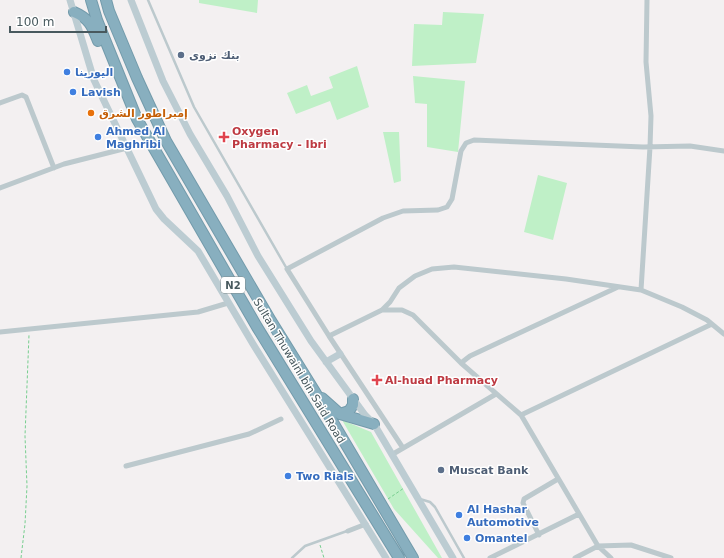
<svg xmlns="http://www.w3.org/2000/svg" width="724" height="558" font-family="'DejaVu Sans','Noto Sans Arabic',sans-serif">
<style>
.green{fill:#bff0c7}
.lines{fill:none;stroke-linecap:round;stroke-linejoin:round}
.highway-casing{stroke:#739bab;stroke-width:12}
.path{stroke:#77ce8f;stroke-width:1;stroke-dasharray:3 2;stroke-linecap:butt}
.lane{stroke:#bcc9cd;stroke-width:2.5}
.street{stroke:#bcc9cd;stroke-width:5}
.secondary{stroke:#bcccd2;stroke-width:7}
.highway{stroke:#88afbf;stroke-width:10}
.service-dot{fill:#5c6f8a;stroke:#fff;stroke-width:1.5}
.shop-dot{fill:#3f7fe0;stroke:#fff;stroke-width:1.5}
.food-dot{fill:#e8710a;stroke:#fff;stroke-width:1.5}
.health-dot{fill:#e0444e;stroke:#fff;stroke-width:1.5}
.labels{text-anchor:middle;dominant-baseline:central;stroke-width:3;stroke-linejoin:round;paint-order:stroke}
.shield{fill:#fff;stroke:#7f8b8e;stroke-width:1}
.shield-label{font-size:10px;font-weight:bold;fill:#48595e}
.service-label{font-size:11px;font-weight:bold;fill:#4e5e75;stroke:#fff;text-anchor:start}
.shop-label{font-size:11px;font-weight:bold;fill:#366cbe;stroke:#fff;text-anchor:start}
.food-label{font-size:11px;font-weight:bold;fill:#c56008;stroke:#fff;text-anchor:start}
.health-label{font-size:11px;font-weight:bold;fill:#be3a42;stroke:#fff;text-anchor:start}
.street-label{font-size:11px;fill:#48595e;stroke:#fff}
</style>
<rect width="100%" height="100%" fill="#f3f0f1"/>
<path class="green" d="M199 0H258L257 13 199 3Z
M443 12 484 14 476 63 412 66 414 24 442 25Z
M357 66 369 107 337 120 330 101 296 114 287 93 307 85 311 96 333 88 329 77Z
M413 76 465 81 458 152 427 147V104L415 103Z
M383 132H399L401 181 394 183Z
M538 175 567 183 553 240 524 232Z
M342 420 371 432 442 558H438L394 509Z"/>
<g class="lines">
<g class="highway-casing">
<path id="highway" d="M91 0 97 20 137 119 257 327 399 558
M106 0 109 11 137 78 166 141 271 321 315 392 413 558
M74 12C90 19 92 26 98 41
M322 398 340 414 374 424
M340 414 349 411 353 405V399"/>
</g>
<path class="path" d="M388 499 404 488
M320 545 324 558
M21 558 25 524 27 486 25 436 29 335"/>
<path class="lane" d="M148 0 194 107 287 269
M420 499 430 502 435 507 464 558
M292 558 305 546 347 531"/>
<path class="street" d="M0 103 22 95 26 97 54 168
M0 188 64 164 127 148
M641 290 650 147 651 116 646 62 647 0
M382 310H402L413 315 461 363 521 415 598 546 611 558
M0 332 198 312 228 303
M329 336 382 310 390 302 399 288 415 276 432 269 454 267 566 279 641 290 682 307 707 320 724 334
M461 363 470 356 618 287
M521 415 712 324
M403 448 329 336 287 269 383 218 403 211 438 210 447 207 452 199 461 151 466 143 474 140 643 147 690 146 724 151
M393 454 496 394
M126 466 249 434 281 419
M348 531 366 524
M539 535 523 503 524 499 558 479
M490 558 579 514
M575 558 598 546 631 545 671 558"/>
<path class="secondary" d="M70 0 94 80 156 209 164 219 198 251 253 344 386 558
M131 0 163 81 190 134 227 196 258 256 311 341 365 415 374 424 453 558
M326 362 340 354"/>
<use href="#highway" class="highway"/>
</g>
<g class="service-dot">
<circle cx="181" cy="55" r="4"/>
<circle cx="441" cy="470" r="4"/>
</g>
<g class="shop-dot">
<circle cx="67" cy="72" r="4"/>
<circle cx="73" cy="92" r="4"/>
<circle cx="98" cy="137" r="4"/>
<circle cx="288" cy="476" r="4"/>
<circle cx="459" cy="515" r="4"/>
<circle cx="467" cy="538" r="4"/>
</g>
<circle class="food-dot" cx="91" cy="113" r="4"/>
<g class="health-dot">
<path d="M222 131h4v4h4v4h-4v4h-4v-4h-4v-4h4z"/>
<path d="M375 374h4v4h4v4h-4v4h-4v-4h-4v-4h4z"/>
</g>
<g class="labels">
<rect class="shield" x="221" y="277" width="24" height="16" rx="3"/>
<g class="shield-label">
<text x="233" y="285">N2</text>
</g>
<g class="service-label">
<text x="189" y="55">بنك نزوى</text>
<text x="449" y="470">Muscat Bank</text>
</g>
<g class="shop-label">
<text x="75" y="72">اليورينا</text>
<text x="81" y="92">Lavish</text>
<text x="106" y="131">Ahmed Al<tspan x="106" dy="13">Maghribi</tspan></text>
<text x="296" y="476">Two Rials</text>
<text x="467" y="509">Al Hashar<tspan x="467" dy="13">Automotive</tspan></text>
<text x="475" y="538">Omantel</text>
</g>
<g class="food-label">
<text x="99" y="113">إمبراطور الشرق</text>
</g>
<g class="health-label">
<text x="232" y="131">Oxygen<tspan x="232" dy="13">Pharmacy - Ibri</tspan></text>
<text x="385" y="380">Al-huad Pharmacy</text>
</g>
<g class="street-label">
<text transform="translate(299 371) rotate(59)">Sultan Thuwaini bin Said Road</text>
</g>
</g>
<path d="M10 26v6h96v-6" fill="none" stroke="#48595e" stroke-width="2"/>
<text x="16" y="26" font-size="12" fill="#48595e" stroke="#ffffff" stroke-width="3" paint-order="stroke">100 m</text>
</svg>
